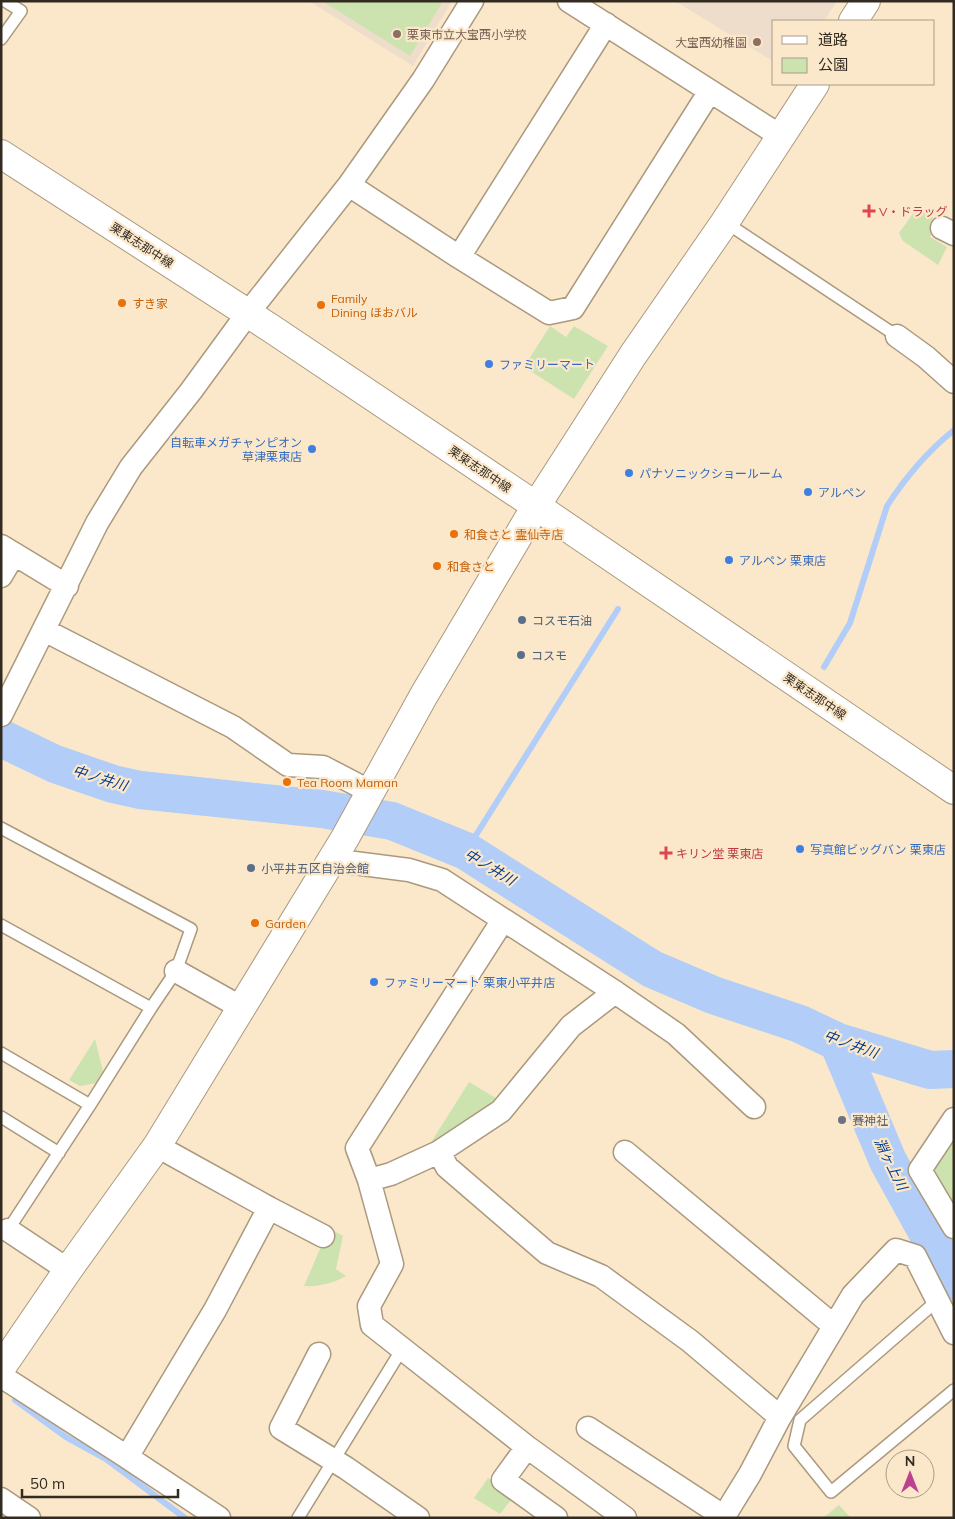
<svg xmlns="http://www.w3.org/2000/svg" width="955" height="1519" font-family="Mulish,'Noto Sans JP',sans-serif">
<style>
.education{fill:#efddcc}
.green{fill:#cce3b0}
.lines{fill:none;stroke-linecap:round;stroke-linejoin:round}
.stream{stroke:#b1cdf8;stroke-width:6}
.river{stroke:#b1cdf8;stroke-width:38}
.service-casing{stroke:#ab997e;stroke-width:14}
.minor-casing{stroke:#ab997e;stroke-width:25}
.tertiary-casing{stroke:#ab997e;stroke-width:30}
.primary-casing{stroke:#ab997e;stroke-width:30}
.service{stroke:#fff;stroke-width:11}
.minor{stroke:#fff;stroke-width:22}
.tertiary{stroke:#fff;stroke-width:28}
.primary{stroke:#fff;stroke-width:28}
.education-dot{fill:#8d6e63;stroke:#fbe8cb;stroke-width:2}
.health-dot{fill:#e0444e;stroke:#fbe8cb;stroke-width:2}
.food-dot{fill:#e8710a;stroke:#fbe8cb;stroke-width:2}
.shop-dot{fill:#3f7fe0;stroke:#fbe8cb;stroke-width:2}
.service-dot{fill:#5c6f8a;stroke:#fbe8cb;stroke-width:2}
.worship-dot{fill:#6b7280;stroke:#fbe8cb;stroke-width:2}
.labels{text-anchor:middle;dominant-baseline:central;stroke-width:4.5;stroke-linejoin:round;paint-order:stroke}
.education-label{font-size:12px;fill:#785e54;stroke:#fbe8cb;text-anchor:start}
.health-label{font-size:12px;fill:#be3a42;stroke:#fbe8cb;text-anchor:start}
.street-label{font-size:12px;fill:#332b20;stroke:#fbe8cb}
.food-label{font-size:12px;fill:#c56008;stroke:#fbe8cb;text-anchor:start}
.shop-label{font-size:12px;fill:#366cbe;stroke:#fbe8cb;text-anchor:start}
.service-label{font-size:12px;fill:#4e5e75;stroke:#fbe8cb;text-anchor:start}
.worship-label{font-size:12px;fill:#5b616d;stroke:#fbe8cb;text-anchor:start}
.water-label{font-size:14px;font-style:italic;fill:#033d8c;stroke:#fbe8cb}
</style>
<rect width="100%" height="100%" fill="#fbe8cb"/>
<path class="education" d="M309 1H452L413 66Z
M675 1H837L824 21H774V62Z"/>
<path class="green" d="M322 1H443L410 56Z
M917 208 939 221 930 237 947 247 938 265 903 241 899 233Z
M550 326 566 337 574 326 608 346 574 399 524 367Z
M95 1039 103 1071 96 1083 80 1086 69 1080Z
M469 1082 496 1098 495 1104 465 1125 430 1144Z
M954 1131V1209L935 1177 933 1162Z
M329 1228 343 1236 336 1269 346 1276C334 1283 318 1287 304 1286Z
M488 1478 515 1495 500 1514 474 1498Z
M839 1505 851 1518H823Z"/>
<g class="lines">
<path class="stream" d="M824 667 850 623 887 506C905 478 928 451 954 430
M466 851 618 609
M15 1400 66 1437 106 1459 185 1518"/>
<path class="river" d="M1 738 55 764 113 784 140 790 322 809 392 821 466 851 652 969 713 995 800 1024 838 1042 930 1070 954 1069
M838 1042 888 1161 954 1281"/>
<g class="service-casing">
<path id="service" d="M1 39 21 11 5 1
M725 222 897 336
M1 828 191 929 176 971 151 1008 90 1105 8 1230 5 1228
M1 925 151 1008
M1 1053 90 1105
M1 1117 59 1153
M938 1300 800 1420 794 1446 831 1492 954 1390
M298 1518 402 1349"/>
</g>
<g class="minor-casing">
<path id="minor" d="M569 1 782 137
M349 185 459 257 549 313 573 308 710 91
M942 228 954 234
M459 257 606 24
M897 336 926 357 954 382
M1 546 67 586
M1 576 14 554
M44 630 233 727 288 765 323 767 371 792
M1 715 97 523 131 467 191 391 248 313 349 185 423 80 472 1
M331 860 409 870 442 880 615 992 676 1034 754 1107
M503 920 357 1148 369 1180 391 1174 439 1152 501 1111 571 1026 615 992
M176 971 242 1008
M954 1119 920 1170 954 1227
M439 1152 447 1167 547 1253 601 1276 690 1341 780 1417
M625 1152 834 1326
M369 1180 392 1264 369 1306 372 1325 527 1447 625 1518
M269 1208 323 1236
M8 1230 68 1270
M319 1354 281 1428 346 1468 418 1518
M1 1376 127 1457 215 1310 269 1208 157 1146
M588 1428 723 1516
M527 1447 503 1480 556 1518
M127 1457 219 1518
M1 1499 29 1518
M723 1518 750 1474 780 1417 853 1295 896 1250 915 1256 954 1333"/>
</g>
<g class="tertiary-casing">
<path id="tertiary" d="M853 21 866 1
M1 1368 68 1270 157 1146 345 838 424 695 536 506 633 355 725 222 815 84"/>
</g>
<g class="primary-casing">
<path id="primary" d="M1 154 272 329 536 506 954 790"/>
</g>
<use href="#service" class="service"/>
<use href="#minor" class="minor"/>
<use href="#tertiary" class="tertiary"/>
<use href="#primary" class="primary"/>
</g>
<g class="education-dot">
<circle cx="397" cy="34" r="5"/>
<circle cx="757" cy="42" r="5"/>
</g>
<g class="health-dot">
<path d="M866.5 203.5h5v5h5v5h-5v5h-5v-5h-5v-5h5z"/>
<path d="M663.5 845.5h5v5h5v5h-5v5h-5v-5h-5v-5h5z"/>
</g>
<g class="food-dot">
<circle cx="122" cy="303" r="5"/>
<circle cx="321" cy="305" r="5"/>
<circle cx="454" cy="534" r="5"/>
<circle cx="437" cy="566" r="5"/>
<circle cx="287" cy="782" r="5"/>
<circle cx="255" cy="923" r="5"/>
</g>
<g class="shop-dot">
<circle cx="489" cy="364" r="5"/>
<circle cx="312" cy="449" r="5"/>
<circle cx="629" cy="473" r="5"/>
<circle cx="808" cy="492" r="5"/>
<circle cx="729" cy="560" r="5"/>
<circle cx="800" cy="849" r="5"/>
<circle cx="374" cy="982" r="5"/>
</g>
<g class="service-dot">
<circle cx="522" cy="620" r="5"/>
<circle cx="521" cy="655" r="5"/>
<circle cx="251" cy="868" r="5"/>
</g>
<circle class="worship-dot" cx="842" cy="1120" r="5"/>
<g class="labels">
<g class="education-label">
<text x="407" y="34">栗東市立大宝西小学校</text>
<text x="747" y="42" text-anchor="end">大宝西幼稚園</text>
</g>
<g class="health-label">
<text x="879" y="211">V・ドラッグ</text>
<text x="676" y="853">キリン堂 栗東店</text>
</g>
<g class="street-label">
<text transform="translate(142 245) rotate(33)">栗東志那中線</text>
<text transform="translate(480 469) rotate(34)">栗東志那中線</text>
<text transform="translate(815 696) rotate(34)">栗東志那中線</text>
</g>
<g class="food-label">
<text x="331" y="298">Family<tspan x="331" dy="14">Dining ほおバル</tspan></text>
<text x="132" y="303">すき家</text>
<text x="464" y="534">和食さと 霊仙寺店</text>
<text x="447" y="566">和食さと</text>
<text x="297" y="782">Tea Room Maman</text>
<text x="265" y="923">Garden</text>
</g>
<g class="shop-label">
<text x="499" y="364">ファミリーマート</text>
<text x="302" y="442" text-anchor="end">自転車メガチャンピオン<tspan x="302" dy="14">草津栗東店</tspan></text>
<text x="639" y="473">パナソニックショールーム</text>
<text x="818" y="492">アルペン</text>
<text x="739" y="560">アルペン 栗東店</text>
<text x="810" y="849">写真館ビッグバン 栗東店</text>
<text x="384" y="982">ファミリーマート 栗東小平井店</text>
</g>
<g class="service-label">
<text x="532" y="620">コスモ石油</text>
<text x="531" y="655">コスモ</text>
<text x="261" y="868">小平井五区自治会館</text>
</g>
<g class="worship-label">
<text x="852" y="1120">賽神社</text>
</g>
<g class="water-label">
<text transform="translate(100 778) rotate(17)">中ノ井川</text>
<text transform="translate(490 867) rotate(31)">中ノ井川</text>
<text transform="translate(851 1044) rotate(20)">中ノ井川</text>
<text transform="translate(891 1164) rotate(64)">淵ヶ上川</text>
</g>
</g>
<rect width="955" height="1519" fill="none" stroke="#332b20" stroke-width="5"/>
<rect x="772" y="20" width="162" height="65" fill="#fbe8cb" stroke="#ab9c87"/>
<rect x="782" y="36" width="25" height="8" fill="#ffffff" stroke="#ab9c87"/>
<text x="818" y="45" font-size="15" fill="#332b20">道路</text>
<rect x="782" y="58" width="25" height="15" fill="#cce3b0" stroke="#ab9c87"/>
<text x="818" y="70" font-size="15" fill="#332b20">公園</text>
<g transform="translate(910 1474)"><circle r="24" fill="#fbe8cb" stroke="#ab9c87"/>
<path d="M0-4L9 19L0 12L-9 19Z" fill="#be4190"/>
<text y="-8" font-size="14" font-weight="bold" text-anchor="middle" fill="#332b20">N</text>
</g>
<path d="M22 1489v8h156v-8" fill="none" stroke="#332b20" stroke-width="2.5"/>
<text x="30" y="1489" font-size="15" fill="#332b20" stroke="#fbe8cb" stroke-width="4" paint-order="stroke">50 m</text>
</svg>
